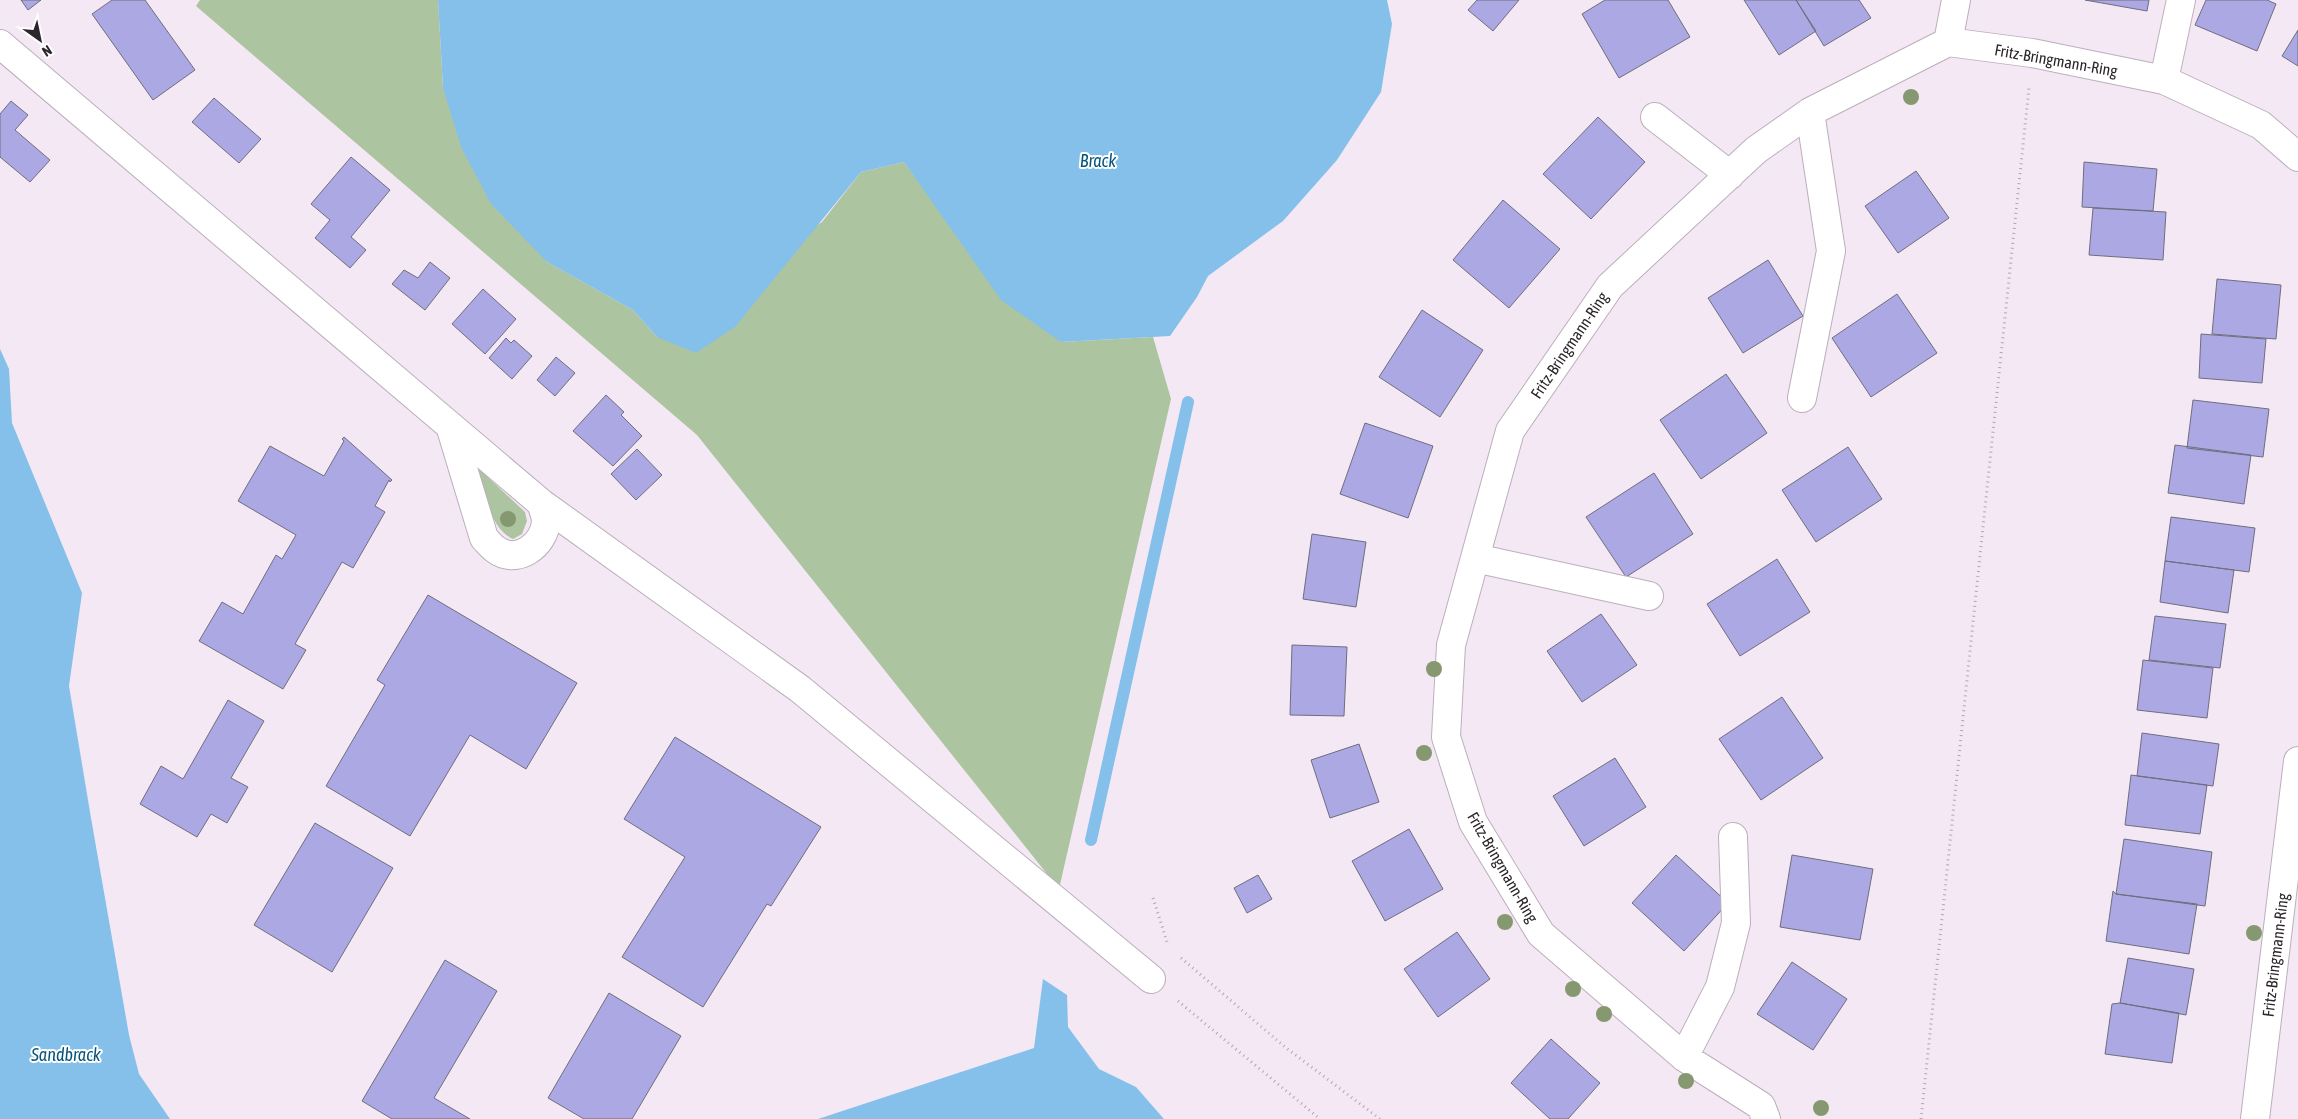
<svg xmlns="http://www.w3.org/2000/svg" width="2298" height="1119" font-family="'Asap Condensed',sans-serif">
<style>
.green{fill:#adc4a1}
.water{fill:#84c0e9}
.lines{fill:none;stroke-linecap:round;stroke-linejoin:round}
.stream{stroke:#84c0e9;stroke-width:12}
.building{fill:#aca8e4;stroke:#6f6e7d}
.minor-casing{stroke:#bbafbc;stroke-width:30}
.path{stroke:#b0a6b0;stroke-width:3;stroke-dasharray:1 4;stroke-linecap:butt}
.minor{stroke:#fff;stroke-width:28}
.tree{fill:#859870}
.labels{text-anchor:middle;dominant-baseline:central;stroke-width:4;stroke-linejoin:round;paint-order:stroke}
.street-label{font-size:16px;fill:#2b262b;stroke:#fff}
.water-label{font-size:18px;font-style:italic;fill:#06547a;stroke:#fff}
</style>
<rect width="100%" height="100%" fill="#f4e8f5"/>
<path class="green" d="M200 0H438L443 88 547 262 633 310 657 337 822 222 861 172 904 162 937 207 1061 342 1153 337 1171 399 1059 889 697 435 196 6Z
M478 468 525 512 527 521 522 534 513 539C489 528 485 492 478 468Z"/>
<path class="water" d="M438 0H1387L1392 24 1381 92 1337 160 1283 221 1208 276 1197 297 1170 336 1061 342 1001 300 904 162 861 172 735 327 696 353 657 337 633 310 547 262 491 204 461 147 443 88Z
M0 349 9 369 12 423 82 593 69 686 91 818 129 1035 139 1074 170 1119H0Z
M1043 979 1067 995 1068 1027 1099 1069 1136 1087 1164 1119H818L1034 1048Z"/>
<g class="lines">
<path class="stream" d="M1091 840 1188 402"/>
</g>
<path class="building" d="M21 0H41L28 10Z
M112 0H145L195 70 153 100 92 14Z
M1477 0H1519L1493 31 1468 10Z
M1605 0H1668L1690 37 1619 78 1582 14Z
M1744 0H1796L1816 31 1779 55Z
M1796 0H1859L1871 18 1824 46Z
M2085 0H2149L2147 11Z
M2206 0H2267L2276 4 2257 51 2195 25Z
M2298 30V66L2282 56Z
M214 98 261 139 239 163 192 122Z
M11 101 28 115 15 130 50 160 30 182 0 157V114Z
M1598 117 1645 162 1591 219 1543 174Z
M351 157 390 190 351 237 366 250 350 268 315 238 330 220 311 204Z
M2084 162 2157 169 2153 211 2082 207Z
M1916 171 1949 218 1898 253 1865 206Z
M1503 200 1560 249 1509 308 1453 260Z
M2093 208 2166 212 2163 260 2089 255Z
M1768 260 1803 316 1743 353 1708 298Z
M430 262 450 278 425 310 392 284 404 270 418 278Z
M2217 279 2281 285 2276 339 2212 334Z
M483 289 516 319 485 354 452 324Z
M1897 294 1937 353 1871 397 1832 338Z
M1422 310 1483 350 1440 417 1379 377Z
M2201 334 2266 339 2262 383 2199 378Z
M506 338 511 343 514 340 532 356 512 379 489 358Z
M556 357 575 373 555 396 537 380Z
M1726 374 1767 433 1701 479 1660 420Z
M606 395 624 412 621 415 642 436 613 466 573 431Z
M2193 400 2269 409 2263 457 2187 448Z
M1365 423 1433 446 1408 518 1340 494Z
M344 437 392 480 390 482 389 480 375 506 385 512 353 568 342 562 295 644 306 650 283 689 199 641 222 602 243 614 276 555 282 559 296 535 238 501 270 446 324 476 344 441 342 439Z
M2175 445 2251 455 2244 504 2168 493Z
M1848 447 1882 499 1816 542 1782 490Z
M637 449 662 475 636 500 611 474Z
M1654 473 1693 534 1626 577 1586 517Z
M2171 517 2255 528 2249 572 2165 561Z
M1312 534 1366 542 1356 607 1303 599Z
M1777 559 1810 612 1740 656 1707 604Z
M2165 561 2234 570 2228 613 2160 602Z
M428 595 577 683 526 769 470 735 410 836 326 786 385 685 377 680Z
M1601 614 1637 665 1582 702 1547 651Z
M2155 616 2226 624 2220 668 2149 660Z
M1292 645 1347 647 1344 716 1290 715Z
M2143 660 2213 668 2207 718 2137 710Z
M1782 697 1823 758 1761 800 1719 739Z
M228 700 264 721 231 778 248 787 227 823 211 814 197 837 140 804 161 766 183 779Z
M2142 733 2219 744 2213 786 2137 776Z
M675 737 821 827 771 906 767 904 703 1007 622 957 685 857 624 819Z
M1359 744 1379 802 1330 818 1311 760Z
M1615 758 1646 807 1584 846 1553 796Z
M2131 775 2207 785 2200 834 2125 825Z
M315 823 393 868 332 972 254 925Z
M1409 829 1443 889 1385 921 1352 861Z
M2124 839 2212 852 2205 906 2116 894Z
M1676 855 1728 903 1684 951 1632 903Z
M1792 855 1873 869 1860 940 1780 927Z
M1258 875 1272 899 1247 913 1234 888Z
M2113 891 2116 894 2197 904 2189 954 2106 941Z
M1457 932 1490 979 1438 1017 1404 969Z
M2128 958 2194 969 2186 1015 2120 1003Z
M445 960 497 991 434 1098 470 1119H392L362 1101Z
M1792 962 1847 999 1813 1050 1757 1014Z
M609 993 681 1036 632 1119H584L548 1098Z
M2120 1003 2179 1013 2172 1063 2105 1054 2112 1004Z
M1551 1039 1600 1083 1568 1119H1550L1511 1083Z"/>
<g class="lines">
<g class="minor-casing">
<path id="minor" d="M1948 42 1956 0
M0 44 541 503 800 689 1151 979
M2164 80 2181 0
M1655 117 1730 175
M1802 398 1831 251 1810 112
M451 429 484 538C488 542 491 546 495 549 517 566 544 545 546 522 546 516 543 509 541 503
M1475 558 1649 596
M1684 1057 1720 987 1736 923 1733 837
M1766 1119 1761 1106 1684 1057 1541 934 1473 822 1446 737 1451 645 1510 431 1610 286 1756 150 1810 112 1948 42 2032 53 2164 80 2261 125 2298 157
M2255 1119 2298 761"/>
</g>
<path class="path" d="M1153 898 1168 945
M1181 958 1285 1047 1380 1119
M1178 1001 1320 1119
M1921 1119 2029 88"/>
<use href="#minor" class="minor"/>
</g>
<g class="tree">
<circle cx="1911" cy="97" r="8"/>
<circle cx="508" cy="519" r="8"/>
<circle cx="1434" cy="669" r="8"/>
<circle cx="1424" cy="753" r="8"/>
<circle cx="1505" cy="922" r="8"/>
<circle cx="2254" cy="933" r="8"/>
<circle cx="1573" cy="989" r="8"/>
<circle cx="1604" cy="1014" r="8"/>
<circle cx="1686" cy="1081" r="8"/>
<circle cx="1821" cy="1108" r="8"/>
</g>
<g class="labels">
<g class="street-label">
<text transform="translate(2056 60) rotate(10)">Fritz-Bringmann-Ring</text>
<text transform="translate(1569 345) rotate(-56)">Fritz-Bringmann-Ring</text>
<text transform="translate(1503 867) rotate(60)">Fritz-Bringmann-Ring</text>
<text transform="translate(2275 955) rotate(-83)">Fritz-Bringmann-Ring</text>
</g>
<g class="water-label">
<text x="1098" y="160">Brack</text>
<text x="66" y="1054">Sandbrack</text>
</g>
</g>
<g transform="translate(40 40) rotate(147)" stroke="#ffffff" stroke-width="4" paint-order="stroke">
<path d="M0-4L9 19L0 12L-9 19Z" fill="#2b262b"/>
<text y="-8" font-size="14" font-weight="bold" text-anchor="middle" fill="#2b262b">N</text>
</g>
</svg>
